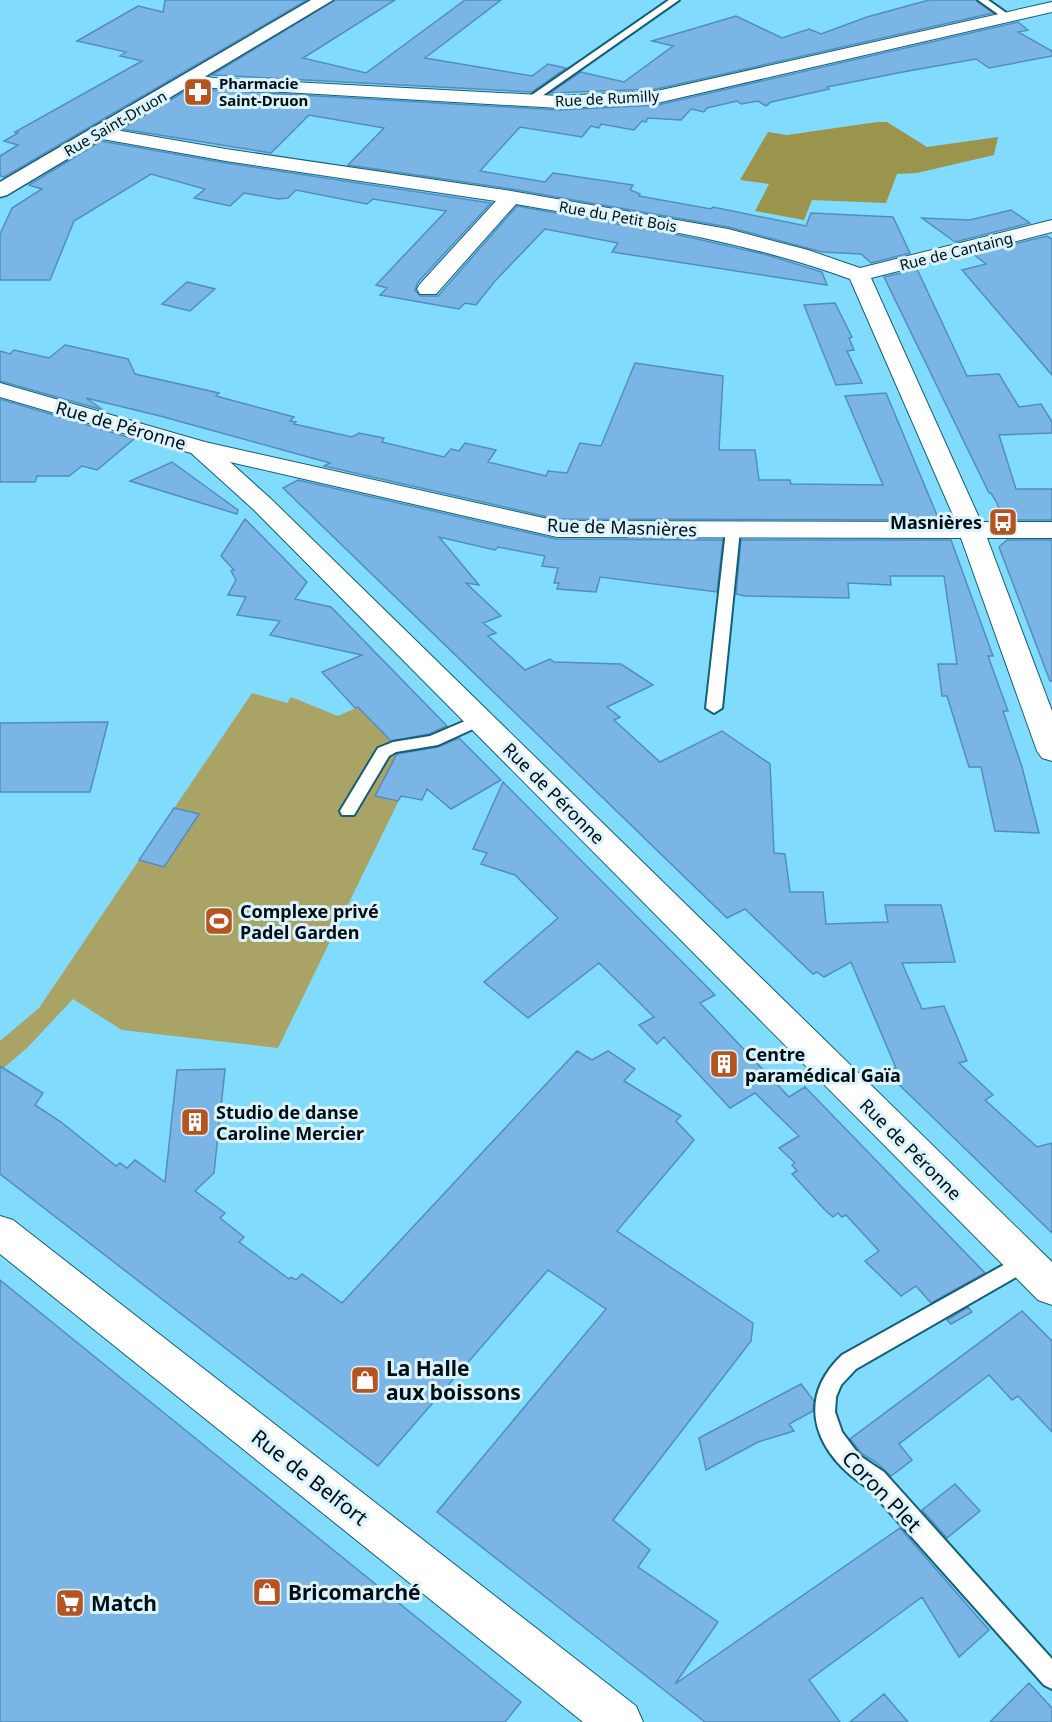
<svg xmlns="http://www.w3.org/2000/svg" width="1052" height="1722" font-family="'Noto Sans',sans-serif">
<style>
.green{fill:#a9a465}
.forest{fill:#9a944d}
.building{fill:#7bb5e6;stroke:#508ebf;stroke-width:1.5}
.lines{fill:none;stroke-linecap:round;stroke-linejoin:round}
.lane-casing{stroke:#135f77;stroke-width:4}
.street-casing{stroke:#135f77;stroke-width:2}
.secondary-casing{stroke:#135f77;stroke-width:3}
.lane{fill:#fff;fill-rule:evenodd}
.street{fill:#fff;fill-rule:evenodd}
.secondary{fill:#fff;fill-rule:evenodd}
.labels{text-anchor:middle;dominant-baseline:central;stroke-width:6;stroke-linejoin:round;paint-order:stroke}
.far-poi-label{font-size:15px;font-weight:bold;fill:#000f16;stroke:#daf3fd;text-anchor:start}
.far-street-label{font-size:15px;fill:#000f16;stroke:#daf3fd}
.street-label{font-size:18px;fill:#000f16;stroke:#daf3fd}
.poi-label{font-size:18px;font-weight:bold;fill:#000f16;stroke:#daf3fd;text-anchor:start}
.near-poi-label{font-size:21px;font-weight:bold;fill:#000f16;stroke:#daf3fd;text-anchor:start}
.near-street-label{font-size:21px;fill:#000f16;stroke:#daf3fd}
</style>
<rect width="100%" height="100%" fill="#81dbfd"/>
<path class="green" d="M407 685 456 735 423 751 278 1048 122 1030 73 999 27 1048 0 1071V1041L39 1008 252 693 287 703 291 697 338 716Z"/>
<path class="forest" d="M877 122H887L927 147 998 137 994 155 917 173 897 174 886 203 812 200 804 220 755 211 769 184 740 180 768 132 787 135Z"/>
<path class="building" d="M165 0H307L4 177 0 176V156L18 145 4 141 18 133 15 132 142 61 120 56 126 52 77 41 138 6 163 12Z
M335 0H395L303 58 366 73 465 0H501L425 58 532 76 548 64 566 68 532 92 212 75Z
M929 0H976L993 13 657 89 550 93 581 72 624 82 673 46 652 41 736 16 782 38 809 29 821 34 867 17Z
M1018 22 1028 30 1018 32 1052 51V56L989 68 976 59 908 71 827 87 829 89 771 102 766 106 758 101 741 104 737 101 707 108 704 112 691 109 681 120 648 118 646 122 642 121 634 130 601 124 599 128 591 126 582 137 520 127 480 171 545 182 553 173 633 185 630 190 640 194 639 196 711 209 713 207 806 226 811 213 893 217 910 253 871 263 861 254 822 252 728 227 511 189 348 165 384 128 309 115 271 153 122 129 192 87 214 90 559 110 658 105Z
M101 141 226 163 491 203 418 282 415 290 420 296H438L517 206 684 236 767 255 822 272 827 285 612 252 618 243 545 229 495 281 476 305 465 303 459 309 380 295 387 288 376 285 446 211 373 199 367 204 296 190 288 198 278 199 244 193 230 206 194 198 205 189 151 174 74 221 50 280H0V234L12 208 42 189 29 185Z
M1011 210 1030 223 955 242 922 218 970 220Z
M1047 236 1052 239V375L962 270 986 264 973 254Z
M917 269 967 376 999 374 1019 407 1041 404 1052 422V433L999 435 1016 489H1052V520H1003L997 503 991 493H989L884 277Z
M187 282 215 289 190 311 162 304Z
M835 303 852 337 849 338 854 350 847 351 862 383 836 385 804 305Z
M65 345 128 359 135 374 219 393 216 396 294 417 290 421 296 422 294 424 352 437 359 433 384 438 382 442 444 457 451 449 459 451 465 443 496 450 488 462 546 476 548 471 567 473 580 443 601 446 635 363 723 376 719 450H755L759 480H790L791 484 883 485 845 396 886 393 939 520 557 519 324 466 330 463 160 416 86 398 103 410 0 381V351L10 354 14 350 49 358Z
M0 399 134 439 97 470 82 466 69 476H37L35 482H0Z
M172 462 238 510 237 514 130 481Z
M298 480 556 539 723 540 717 592 600 577 596 592 557 589 559 583H554L558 568 542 566 545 556 498 547 495 550 439 537 479 585 466 583 501 616 483 623 496 633 488 636 525 670 550 659 554 662 621 664 653 685 607 707 620 717 614 720 660 762 722 731 770 764 774 853 785 854 790 892H823L826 924 888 922 885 905H941L955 962 902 963 922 1009 944 1006 967 1061 959 1063 993 1095 985 1100 1037 1147 1052 1143V1233L884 1070 896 1068 851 962 824 977 817 972 813 974 745 909 727 918 283 488Z
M245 519 307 582 295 599 331 607 447 726 429 734 391 741 358 707 355 708 322 672 362 655 270 635 280 621 237 615 246 597 228 595 236 580 231 571 234 570 221 556Z
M741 540H951L993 656H988L1008 711H1003L1022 767 1039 833 995 831 981 767H969L947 696H942L938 664H957L944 576H890L891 585 848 583 849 598 745 596 736 594Z
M1007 540H1052V681H1050L999 547Z
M108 722 90 792H0V723Z
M459 738 501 780 451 809 427 789 422 800 401 796 398 801 375 796 397 754 438 747Z
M503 782 715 995 700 1003 789 1097 805 1087 985 1273 931 1303 916 1286 901 1296 865 1261 879 1251 846 1215 842 1217 838 1213 833 1217 824 1209 792 1174 797 1171 792 1165 795 1163 779 1148 799 1136 755 1093 730 1108 664 1037 657 1044 639 1025 654 1017 599 963 528 1018 484 982 558 918 515 875 481 864 487 853 473 849Z
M174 808 199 814 164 867 139 860Z
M577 1051 592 1060 608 1051 635 1069 624 1081 681 1116 676 1121 694 1140 617 1231 753 1323 751 1341 613 1520 650 1550 638 1567 718 1622 675 1684 900 1528 989 1630 959 1657 922 1597 809 1680 840 1722H705L437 1512 606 1309 548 1270 378 1466 0 1174V1066L43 1093 35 1105 61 1122 116 1166 120 1163 127 1168 135 1160 165 1182 177 1070 225 1069 214 1173 195 1191 225 1213 220 1218 244 1237 239 1242 289 1279 291 1277 296 1280 302 1274 342 1303Z
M0 1280 521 1702 505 1722H0Z
M968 1307 972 1312 951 1324 947 1320Z
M1022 1311 1052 1341V1432L1018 1396 1012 1400 989 1375 899 1444 912 1460 891 1476 876 1462 862 1454 850 1439Z
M801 1384 814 1401 813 1411 789 1424 794 1431 758 1442 706 1470 699 1438Z
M955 1484 980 1511 947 1538 922 1510Z
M1029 1683 1052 1708V1722H990Z
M884 1694 908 1722H850Z"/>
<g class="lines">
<g class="lane-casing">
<path id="lane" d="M669 0H679L532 103H526V99Z
M978 0H988L1012 17 1005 19Z
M733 526 740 530 722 708 714 713 706 708 726 530Z
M479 715 484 716 487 720 484 724 438 745 396 752 389 756 354 815H342L340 811 378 748 393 742 430 736Z
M1025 1253 1032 1256 1035 1262 1032 1268 856 1369 841 1385 836 1397 835 1412 842 1432 860 1456 884 1472 1052 1659V1689L1044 1685 868 1488C817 1455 793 1402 842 1355Z"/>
</g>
<g class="street-casing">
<path id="street" d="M1052 2V12L657 103 559 108 214 88 184 83 181 79 190 74 214 78 559 96 657 91Z
M98 127 226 149 511 191 728 229 808 250 860 268 1052 220V232L871 278 981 522H1052V538H987L1052 711V761L1042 758 1037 751 961 538 557 537 230 462 271 499 1052 1262V1305L1038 1300 253 509 191 453 0 397V383L205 442 557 521 956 522 850 279C740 239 630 224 516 204L436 294H420L417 289 420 284 496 201 226 161 91 137 89 133Z
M0 1216 13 1220 636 1706 643 1722H583L0 1254Z"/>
</g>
<g class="secondary-casing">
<path id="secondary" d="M311 0H333L7 195 0 197V182Z"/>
</g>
<use href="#lane" class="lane"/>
<use href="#street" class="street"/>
<use href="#secondary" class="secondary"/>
</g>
<defs>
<g id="pharmacy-square" transform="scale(1.5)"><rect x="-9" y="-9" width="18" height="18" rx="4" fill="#b7531f" stroke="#daf3fd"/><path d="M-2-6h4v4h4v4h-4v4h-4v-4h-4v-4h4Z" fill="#fff"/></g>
<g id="bus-square" transform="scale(1.5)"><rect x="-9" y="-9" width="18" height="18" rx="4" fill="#b7531f" stroke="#daf3fd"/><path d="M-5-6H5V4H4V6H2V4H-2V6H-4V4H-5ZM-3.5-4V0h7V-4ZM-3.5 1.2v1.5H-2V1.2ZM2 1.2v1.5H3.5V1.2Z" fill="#fff"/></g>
<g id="stadium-square" transform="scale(1.5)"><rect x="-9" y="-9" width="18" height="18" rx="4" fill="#b7531f" stroke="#daf3fd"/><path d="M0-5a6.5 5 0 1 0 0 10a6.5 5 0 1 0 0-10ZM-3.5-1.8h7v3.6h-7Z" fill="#fff"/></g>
<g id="building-square" transform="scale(1.5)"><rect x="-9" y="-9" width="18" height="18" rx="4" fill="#b7531f" stroke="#daf3fd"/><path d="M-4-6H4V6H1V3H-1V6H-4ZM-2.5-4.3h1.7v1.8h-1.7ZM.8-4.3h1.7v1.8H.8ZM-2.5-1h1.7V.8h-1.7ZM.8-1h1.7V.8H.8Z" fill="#fff"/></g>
<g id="shop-square" transform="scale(1.5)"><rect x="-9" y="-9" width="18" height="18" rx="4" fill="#b7531f" stroke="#daf3fd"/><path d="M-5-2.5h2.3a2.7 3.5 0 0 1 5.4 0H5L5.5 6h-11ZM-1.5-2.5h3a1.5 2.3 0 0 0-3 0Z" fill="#fff"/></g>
<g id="supermarket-square" transform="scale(1.5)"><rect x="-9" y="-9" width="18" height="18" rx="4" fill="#b7531f" stroke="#daf3fd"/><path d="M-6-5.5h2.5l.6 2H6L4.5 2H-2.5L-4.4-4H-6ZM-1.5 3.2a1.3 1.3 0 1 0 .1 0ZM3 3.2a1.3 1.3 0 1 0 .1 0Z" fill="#fff"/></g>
</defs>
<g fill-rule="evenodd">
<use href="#pharmacy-square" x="198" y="92"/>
<use href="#bus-square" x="1003" y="522"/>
<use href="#stadium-square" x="219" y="921"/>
<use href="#building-square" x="724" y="1064"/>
<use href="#building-square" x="195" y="1122"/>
<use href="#shop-square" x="365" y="1380"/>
<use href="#shop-square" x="267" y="1592"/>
<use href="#supermarket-square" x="70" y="1603"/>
</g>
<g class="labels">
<g class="far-poi-label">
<text x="219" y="83">Pharmacie<tspan x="219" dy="17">Saint-Druon</tspan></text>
</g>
<g class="far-street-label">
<text transform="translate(607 98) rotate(-3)">Rue de Rumilly</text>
<text transform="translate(115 123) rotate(-30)">Rue Saint-Druon</text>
<text transform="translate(618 216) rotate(10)">Rue du Petit Bois</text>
<text transform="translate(956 251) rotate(-14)">Rue de Cantaing</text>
</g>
<g class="street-label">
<text transform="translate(121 425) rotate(16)">Rue de Péronne</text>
<text transform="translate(622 527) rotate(2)">Rue de Masnières</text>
<text transform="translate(554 793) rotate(45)">Rue de Péronne</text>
<text transform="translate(911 1149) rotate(45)">Rue de Péronne</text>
</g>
<g class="poi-label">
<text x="982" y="522" text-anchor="end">Masnières</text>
<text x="240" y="911">Complexe privé<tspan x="240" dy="21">Padel Garden</tspan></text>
<text x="745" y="1054">Centre<tspan x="745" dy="21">paramédical Gaïa</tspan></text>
<text x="216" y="1112">Studio de danse<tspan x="216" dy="21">Caroline Mercier</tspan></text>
</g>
<g class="near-poi-label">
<text x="386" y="1368">La Halle<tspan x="386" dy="24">aux boissons</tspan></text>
<text x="288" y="1592">Bricomarché</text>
<text x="91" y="1603">Match</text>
</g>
<g class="near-street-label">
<text transform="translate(310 1477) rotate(38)">Rue de Belfort</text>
<text transform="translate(882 1491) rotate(46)">Coron Plet</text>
</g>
</g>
</svg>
